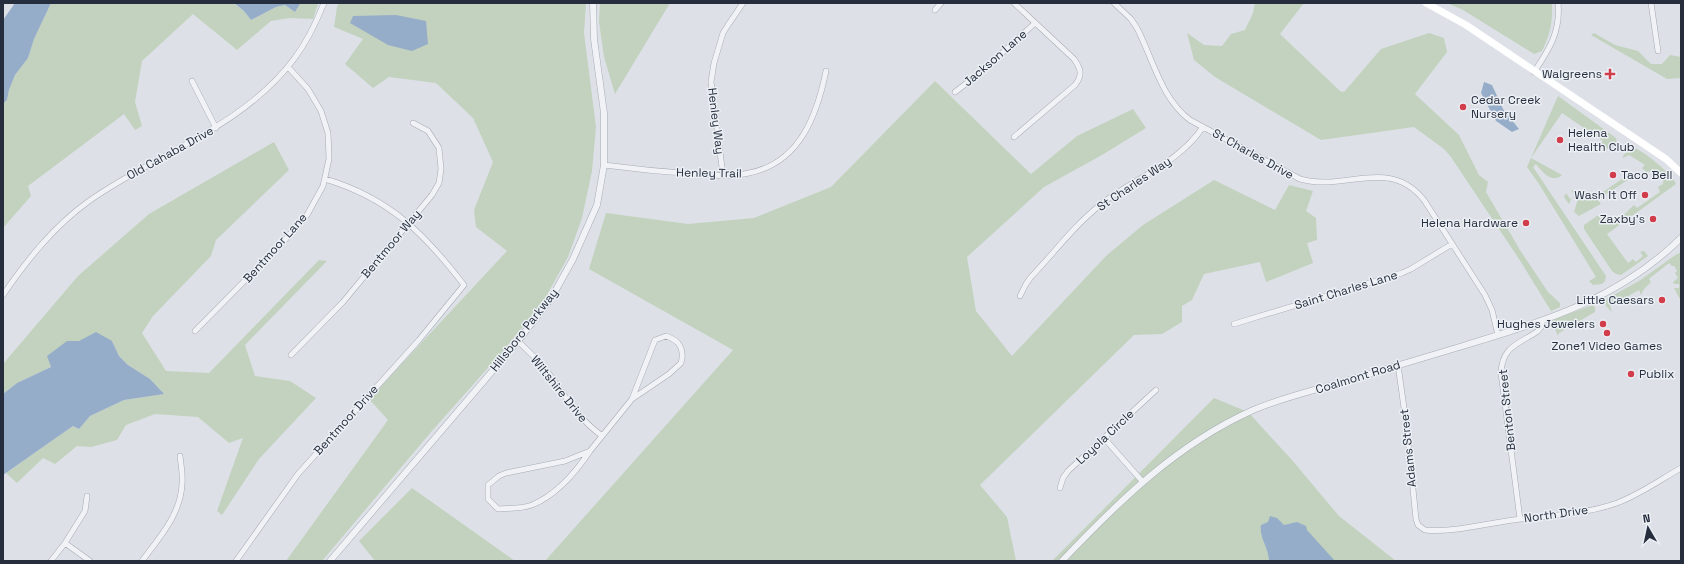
<svg xmlns="http://www.w3.org/2000/svg" width="1684" height="564" font-family="'Space Grotesk',sans-serif">
<style>
.green{fill:#c2d2be}
.water{fill:#96adc9}
.lines{fill:none;stroke-linecap:round;stroke-linejoin:round}
.minor-casing{stroke:#a6abb4;stroke-width:6}
.tertiary-casing{stroke:#a6abb4;stroke-width:7}
.minor{stroke:#f0f2f6;stroke-width:5}
.tertiary{stroke:#f0f2f6;stroke-width:6}
.secondary{stroke:#fff;stroke-width:7}
.poi-dot{fill:#d23d4c;stroke:#ecf0f5;stroke-width:1.5}
.labels{text-anchor:middle;dominant-baseline:central;stroke-width:3;stroke-linejoin:round;paint-order:stroke}
.street-label{font-size:12px;fill:#262e3e;stroke:#ecf0f5}
.poi-label{font-size:12px;fill:#262e3e;stroke:#ecf0f5;text-anchor:end}
</style>
<rect width="100%" height="100%" fill="#dde1e7"/>
<path class="green" d="M51 3H233L244 11 251 20 276 7 285 5 295 12 300 4 299 3 318 4 313 19 290 18 271 21 237 50 193 14 142 61 135 102 142 126 135 130 124 114 28 186 31 196 3 228V104L7 100 9 90 15 75 28 58 34 39Z
M339 3H586L584 33 596 127 592 171 582 218 568 257 543 302 503 351 431 432 322 561H286L388 420 369 399 507 251 476 227 474 210 493 162 473 118 436 83 389 77 373 88 345 64 363 39 334 27 337 7Z
M600 3H670L615 94 604 57 599 22Z
M1255 3H1304L1280 34 1340 91 1344 92 1381 49 1429 33 1444 38 1447 52 1415 94 1459 135 1479 175 1488 182 1486 192 1520 250 1548 292 1560 303V307L1551 311 1521 262 1451 157 1444 149 1414 127 1321 140 1215 77 1194 60 1187 33 1204 45 1222 46 1231 34 1245 30 1253 13Z
M1447 3H1552C1553 21 1550 35 1542 51L1534 54 1463 10Z
M1594 33 1615 45 1638 51 1651 64H1662L1670 55 1681 57V78L1667 79 1591 35Z
M935 81 1031 174 1077 136 1133 109 1146 128 1102 155 1044 187 967 257 976 311 1012 356 1106 256 1143 225 1214 180 1275 210 1289 185 1313 191 1306 211 1316 218 1317 240 1307 243 1313 263 1266 282 1260 262 1204 274 1192 300 1182 306V322L1162 334 1134 335 980 485 1007 517 1016 561H545L733 350 589 269 606 213 688 224 754 218 831 187Z
M1558 96 1616 138 1617 143 1615 146 1608 149 1600 145 1603 141 1562 113 1531 158 1562 175C1552 184 1542 172 1536 164L1533 167 1606 276 1605 281 1602 284 1593 285 1589 281 1596 277 1539 184 1527 167Z
M274 142 289 170 216 240 211 256 153 316 142 333 166 371 209 373 319 260 327 261 245 345 255 376 290 381 316 398 259 459 222 515 217 511 243 438 229 443 198 417 155 414 126 425 117 440 91 447 77 446 55 464 43 458 17 483 6 473 73 426 79 429 90 416 124 400 163 394 150 379 128 365 119 356 112 341 51 367 17 383 3 394V364L78 276 149 214Z
M1633 148C1641 148 1674 176 1676 184L1607 234 1628 263 1633 259 1636 262 1643 256 1640 252 1644 251 1648 256 1621 275 1616 274 1612 271 1584 229V225L1597 216C1602 217 1605 219 1610 220 1620 222 1628 210 1634 205L1637 208 1660 192 1658 187 1663 184V181C1659 174 1654 170 1646 172L1642 168 1645 165 1629 155 1623 158V156L1629 149Z
M1631 173 1635 175 1598 200 1601 204 1579 216 1574 212 1578 199 1572 197 1569 204 1564 197 1566 193 1570 199 1575 196 1571 190H1573L1582 200H1591Z
M1681 252V301L1674 288H1679V284H1674L1673 282 1678 278 1675 273 1677 271 1674 266H1672L1669 263 1649 279 1651 282 1644 289 1641 295 1639 290 1610 306 1612 312 1606 306 1605 301 1608 298 1639 281 1674 256Z
M1593 305 1595 307V312L1559 333 1558 336 1551 320Z
M1214 398 1248 412 1292 460 1339 516 1396 561H1052Z
M412 488 515 561H375L359 541Z"/>
<path class="water" d="M15 3H51L34 39 28 58 15 75 9 90 7 100 3 104V20Z
M234 3H299L300 4 295 12 285 5 276 7 251 20 244 11Z
M396 15 426 21 428 44 412 51 388 45 350 23 353 16Z
M1484 82 1492 85 1503 109 1519 129 1512 132 1496 121 1481 93Z
M96 332 112 341 119 356 128 365 150 379 164 394 124 400 90 416 79 429 73 426 3 475V394L17 383 51 367 47 356 67 341H79Z
M1270 516 1277 518 1284 525 1297 522 1306 526 1307 530 1335 561H1269C1269 548 1259 538 1261 525L1268 522Z"/>
<g class="lines">
<g class="minor-casing">
<path id="minor" d="M1114 3 1131 19 1137 28C1153 59 1161 98 1190 120L1300 179C1345 192 1389 156 1424 200L1485 295 1492 310 1498 335
M1651 3 1658 51
M935 10 941 3
M1534 72C1549 50 1561 31 1558 3
M192 81 216 128
M955 92 980 73 1035 23
M1014 137 1075 85C1083 75 1081 69 1074 59L1014 3
M604 165C634 169 664 172 695 174 713 175 732 177 749 173 800 163 817 115 826 71
M723 175 711 82 714 63 723 33 728 25 743 3
M3 295C27 260 54 226 89 201 157 153 242 128 294 59 307 42 316 23 324 3
M1020 296 1026 284 1031 277C1055 252 1076 223 1104 202 1137 177 1179 163 1203 127
M1234 324 1402 273 1411 269 1452 244
M195 331 283 242 307 215 323 186 329 159 328 133 321 111 308 89 288 67
M518 341C527 350 536 358 544 367 563 392 575 416 601 435
M291 355 343 302 432 195 439 183 441 169 439 148 428 131 413 123
M1398 365 1407 429 1416 519 1418 525 1425 530C1453 533 1492 522 1521 519 1553 515 1586 514 1617 503 1639 495 1660 480 1681 468
M1104 438 1142 481
M590 451C576 472 556 495 532 505 521 509 509 508 498 509L488 499V485L499 476 506 473 565 461 590 451 632 399 669 374 681 363C685 349 679 340 666 336L655 340 632 399
M1060 488 1063 478 1068 471 1156 390
M1520 519 1501 373C1502 346 1519 344 1538 331L1541 327 1542 320
M65 543 90 561
M51 561 65 543 85 511 87 496
M142 561C159 538 181 514 182 484 183 475 181 465 180 456
M236 561 298 474 419 340 464 285C424 233 389 198 325 179"/>
</g>
<g class="tertiary-casing">
<path id="tertiary" d="M330 561 518 341 552 297 573 259 597 205 604 165V113L594 39 593 3
M1062 561C1118 502 1176 445 1251 411 1278 399 1308 392 1336 384 1379 371 1423 358 1466 345 1547 320 1619 299 1681 238"/>
</g>
<use href="#minor" class="minor"/>
<use href="#tertiary" class="tertiary"/>
<path class="secondary" d="M1426 3 1466 25 1666 159 1681 173"/>
</g>
<g class="poi-dot">
<path d="M1608 68h4v4h4v4h-4v4h-4v-4h-4v-4h4z"/>
<circle cx="1463" cy="107" r="4"/>
<circle cx="1560" cy="140" r="4"/>
<circle cx="1613" cy="175" r="4"/>
<circle cx="1645" cy="195" r="4"/>
<circle cx="1653" cy="219" r="4"/>
<circle cx="1526" cy="223" r="4"/>
<circle cx="1662" cy="300" r="4"/>
<circle cx="1603" cy="324" r="4"/>
<circle cx="1607" cy="333" r="4"/>
<circle cx="1631" cy="374" r="4"/>
</g>
<g class="labels">
<g class="street-label">
<text transform="translate(995 58) rotate(-41)">Jackson Lane</text>
<text transform="translate(716 121) rotate(83)">Henley Way</text>
<text transform="translate(170 153) rotate(-29)">Old Cahaba Drive</text>
<text transform="translate(1253 154) rotate(29)">St Charles Drive</text>
<text transform="translate(709 173) rotate(1)">Henley Trail</text>
<text transform="translate(1134 184) rotate(-34)">St Charles Way</text>
<text transform="translate(391 244) rotate(-50)">Bentmoor Way</text>
<text transform="translate(275 248) rotate(-48)">Bentmoor Lane</text>
<text transform="translate(1346 290) rotate(-17)">Saint Charles Lane</text>
<text transform="translate(524 330) rotate(-52)">Hillsboro Parkway</text>
<text transform="translate(1358 377) rotate(-17)">Coalmont Road</text>
<text transform="translate(559 389) rotate(51)">Wiltshire Drive</text>
<text transform="translate(1507 410) rotate(-96)">Benton Street</text>
<text transform="translate(346 420) rotate(-48)">Bentmoor Drive</text>
<text transform="translate(1105 437) rotate(-43)">Loyola Circle</text>
<text transform="translate(1408 448) rotate(-96)">Adams Street</text>
<text transform="translate(1556 514) rotate(-8)">North Drive</text>
</g>
<g class="poi-label">
<text x="1602" y="74">Walgreens</text>
<text x="1471" y="100" text-anchor="start">Cedar Creek<tspan x="1471" dy="14">Nursery</tspan></text>
<text x="1568" y="133" text-anchor="start">Helena<tspan x="1568" dy="14">Health Club</tspan></text>
<text x="1621" y="175" text-anchor="start">Taco Bell</text>
<text x="1637" y="195">Wash It Off</text>
<text x="1645" y="219">Zaxby's</text>
<text x="1518" y="223">Helena Hardware</text>
<text x="1654" y="300">Little Caesars</text>
<text x="1595" y="324">Hughes Jewelers</text>
<text x="1607" y="346" text-anchor="middle">Zone1 Video Games</text>
<text x="1639" y="374" text-anchor="start">Publix</text>
</g>
</g>
<rect width="1684" height="564" fill="none" stroke="#262e3e" stroke-width="8"/>
<g transform="translate(1648 528) rotate(351)" stroke="#ecf0f5" stroke-width="3" paint-order="stroke">
<path d="M0-3L7 15L0 10L-7 15Z" fill="#262e3e"/>
<text y="-6" font-size="11" font-weight="bold" text-anchor="middle" fill="#262e3e">N</text>
</g>
</svg>
